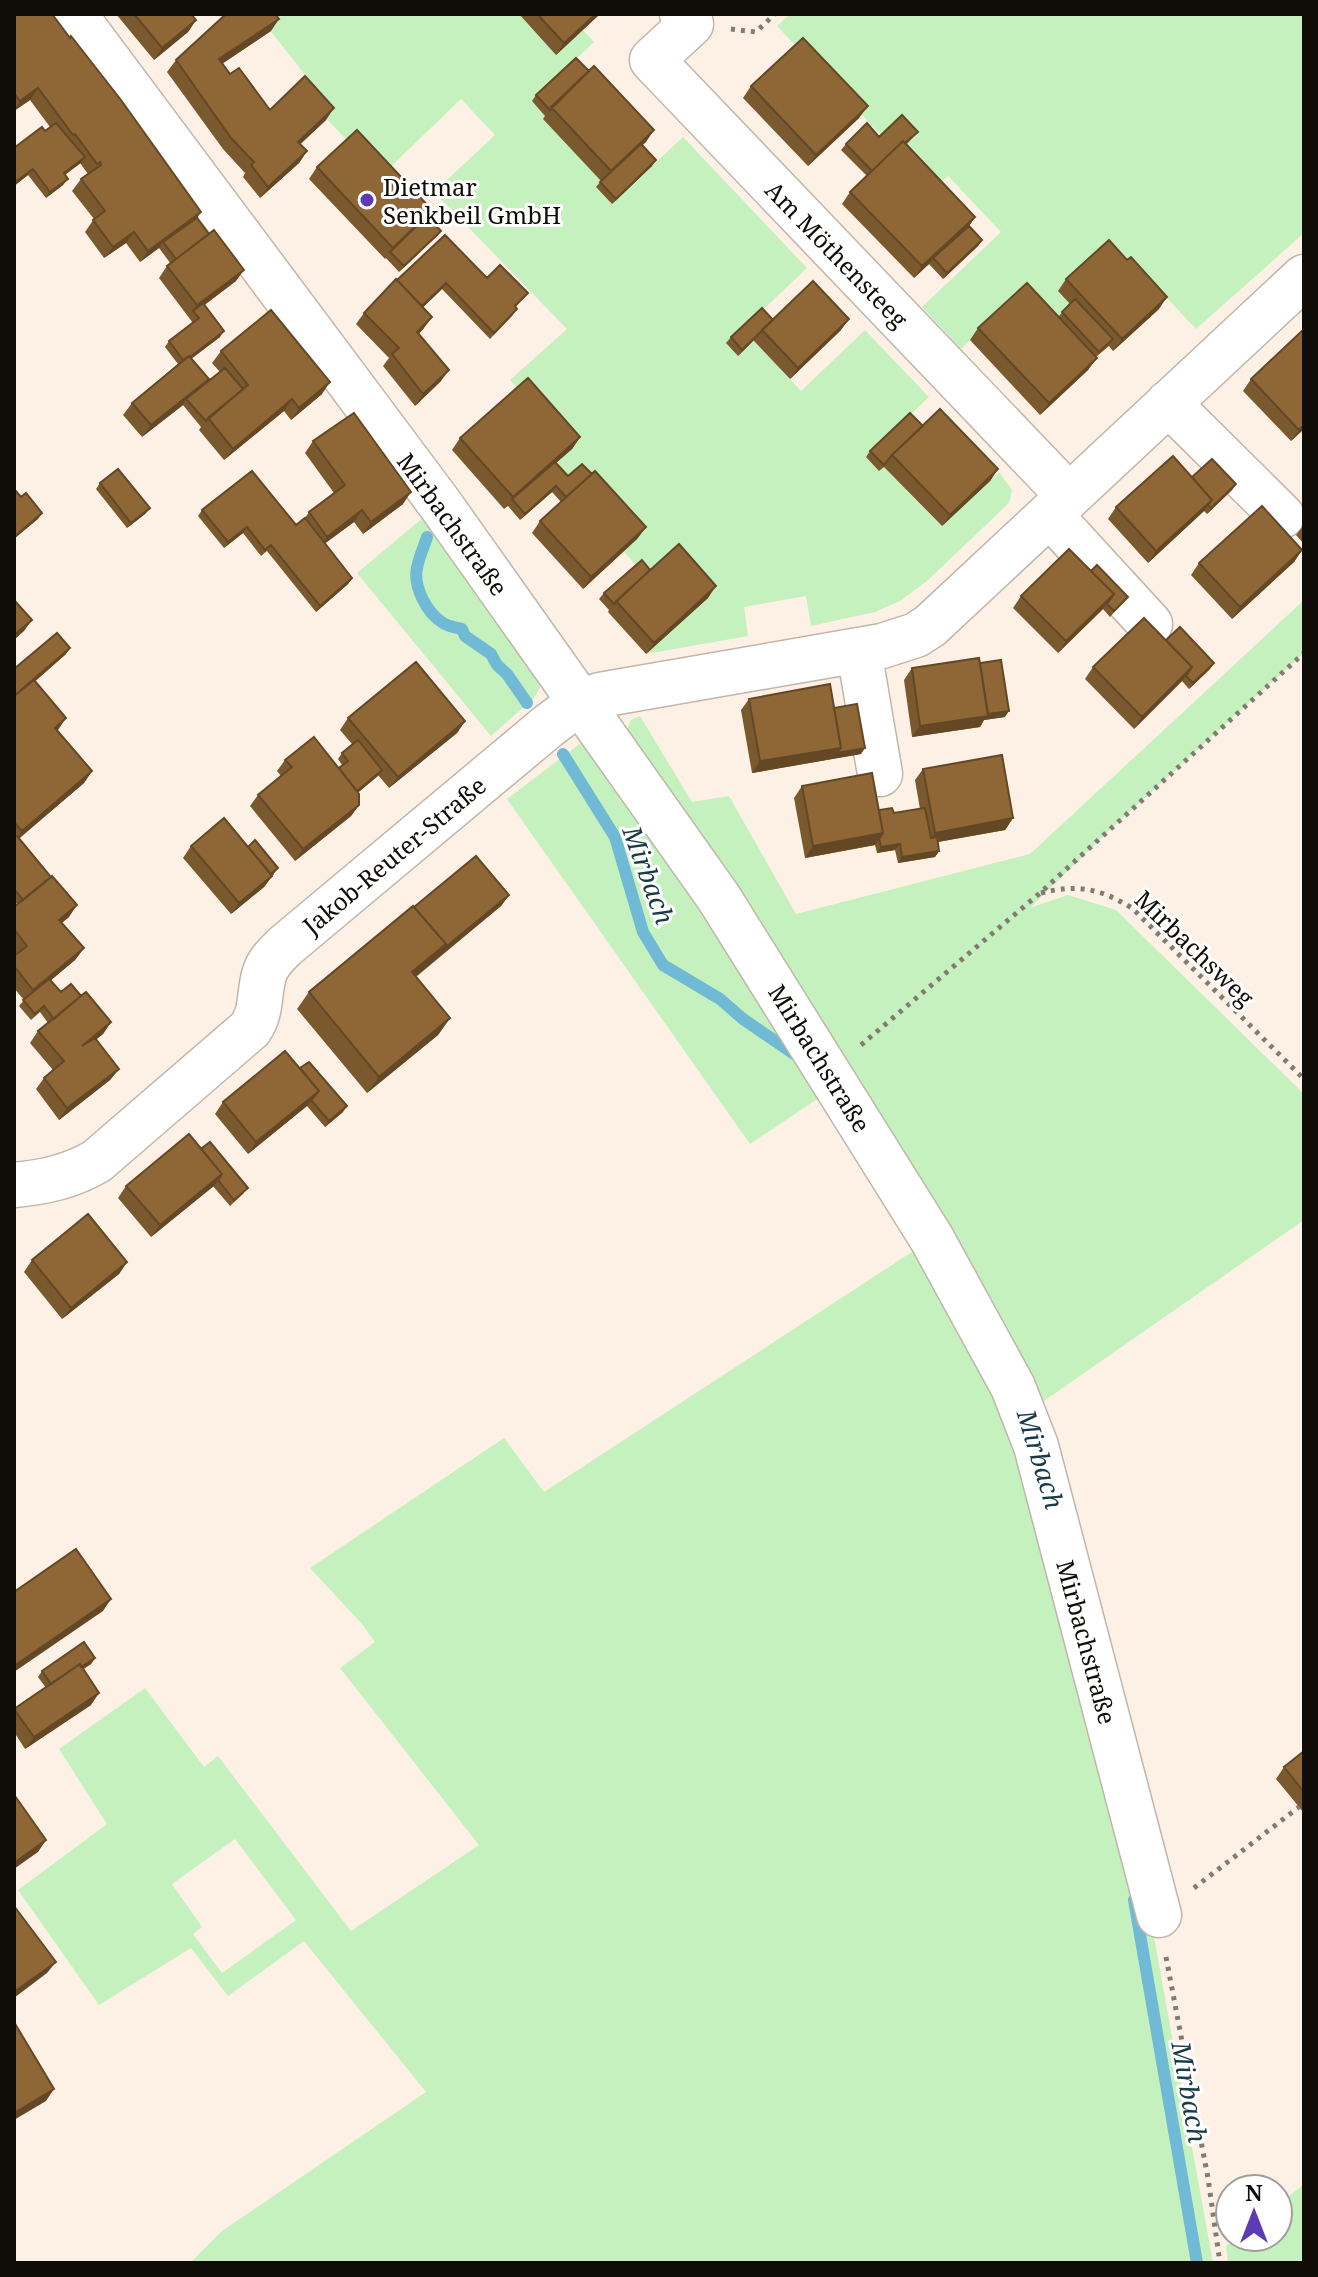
<svg xmlns="http://www.w3.org/2000/svg" width="1318" height="2277" font-family="'Noto Serif',serif">
<style>
.green{fill:#c5f1be;fill-rule:evenodd}
.lines{fill:none;stroke-linecap:round;stroke-linejoin:round}
.stream{stroke:#70bad5;stroke-width:12}
.minor-casing{stroke:#c0b6aa;stroke-width:47}
.path{stroke:#837b73;stroke-width:5;stroke-dasharray:4 6;stroke-linecap:butt}
.minor{stroke:#fff;stroke-width:44}
.wall{fill:#7b592e}
.shaded-wall{fill:#644826}
.building{fill:#8f6736;stroke:#644826;stroke-width:2}
.poi-dot{fill:#5c3bb4;stroke:#fff;stroke-width:3}
.labels{text-anchor:middle;dominant-baseline:central;stroke-width:6;stroke-linejoin:round;paint-order:stroke}
.poi-label{font-size:24px;fill:#100c08;stroke:#fff;text-anchor:start}
.street-label{font-size:24px;fill:#100c08;stroke:#fff}
.water-label{font-size:26px;font-style:italic;fill:#183b47;stroke:#fff}
</style>
<rect width="100%" height="100%" fill="#fdf1e5"/>
<path class="green" d="M257 14H520L556 54 583 30 594 42 532 101 546 116 544 119 602 182 611 204 683 137 807 268 727 344 738 355 754 341 801 391 865 330 929 397 866 457 884 467 941 526 999 472 1012 490 1009 503 927 581 900 601 875 612 811 626 806 596 744 607 748 636 646 654 708 598 647 577 624 552 637 538 564 482 551 468 572 449 510 380 567 329 434 192 495 135 461 99 381 176 297 88 306 76Z
M790 14H1304V233L1196 329 1132 261 1059 291 1071 305 1058 317 1018 295 961 349 922 307 1001 232 948 176 932 190 897 154 913 137 882 136 777 26Z
M431 511 542 684 534 698 491 736 357 573Z
M1304 600V653L1115 825 1030 908 1068 895 1116 910 1304 1094V1220L1031 1410 629 742 627 729 631 720 640 716 692 802 729 796 796 914 1030 854Z
M586 739 832 1089 750 1144 507 799Z
M924 1244 1016 1409 1149 1909 1213 2263H190L222 2231 426 2092 304 1941 228 1996 191 1948 99 2005 18 1890 107 1824 59 1749 145 1688 204 1767 218 1756 351 1931 479 1845 340 1668 375 1642 362 1624 310 1568 504 1438 544 1492ZM235 1839 296 1920 222 1973 193 1934 202 1927 172 1884Z
M1304 2184V2263H1228L1226 2246 1237 2237H1278V2205Z"/>
<g class="lines">
<path class="stream" d="M427 537C424 547 419 557 417 568 413 587 427 613 443 623 449 627 455 627 462 629L465 636 491 654 497 665 507 674 527 703
M563 754 615 837 643 932 663 965 720 999 743 1019 800 1058
M1134 1900 1197 2263"/>
<g class="minor-casing">
<path id="minor" d="M74 14 440 504 719 898 932 1239 1013 1387 1036 1446 1159 1915
M682 14 691 24 652 60 1069 496
M1168 403 1282 516
M1050 515 1150 624
M859 651 880 774
M14 1185C44 1182 70 1177 97 1161L250 1029C263 1011 258 992 265 972 269 961 277 954 285 946L547 727 580 702 600 695 882 646 916 635 930 626 1304 277"/>
</g>
<path class="path" d="M731 29 756 32 775 14
M1041 893C1078 884 1099 888 1132 908L1304 1079
M861 1045 1040 893 1304 653
M1194 1888 1299 1807
M1166 1957 1208 2178 1220 2263"/>
<use href="#minor" class="minor"/>
</g>
<path class="wall" d="M116 14H191L196 20 188 32 154 60Z
M519 14H600L556 55Z
M14 15 197 218 236 281 204 305 220 337 191 359 209 379 205 384 220 372 212 363 221 351 322 394 291 420 284 411 224 460 199 430 201 427 183 405 142 437 123 415 132 403 178 364 165 347 169 341 193 323 159 278 167 266 171 264 159 248 140 262 126 243 104 258 85 232 94 219 72 191 81 179 88 174 80 163 65 175 63 185 46 198 28 175 14 186V148L50 127 30 100 14 111Z
M271 31 222 64 230 74 270 110 326 120 300 144 307 151 299 163 260 198 243 177 245 173 223 149 167 72 176 60Z
M751 86 859 118 808 166 743 98Z
M536 95 646 142 642 145 652 166 612 204 596 187 601 181 543 119 545 116 532 101Z
M918 132 907 144 975 217 969 226 982 240 978 246 943 279 929 264 914 278 842 204 850 192 867 176 841 150 846 144 879 137Z
M317 167 432 210 427 216 441 231 437 236 399 272 386 258 385 259 309 179Z
M487 278 528 293 515 307 513 315 490 339 442 289 423 307 424 328 419 334 441 381 415 406 383 366 389 358 356 324 364 313 397 280Z
M1066 279 1159 309 1113 351 1109 346 1096 357 1088 370 1040 415 970 340 978 328 1058 317 1070 304 1058 291Z
M849 319 840 331 790 379 754 341V340L738 356 726 343 731 337 773 320Z
M1251 379 1304 429 1291 441 1243 391Z
M923 426 998 469 990 481 942 526 884 467 879 471 866 457 870 451Z
M580 437 572 449 556 463 568 476 592 474 646 527 637 539 583 589 532 533 540 521 561 502 552 492 520 520 508 506 504 509 452 450 460 438Z
M313 441 403 504 363 534 354 522 325 543 352 578 348 584 316 612 267 551 261 556 243 533 224 548 198 516 202 510 296 525 305 518 309 512 334 493 305 453Z
M1192 477 1236 484 1232 490 1207 514 1204 511 1148 563 1108 519 1116 507Z
M100 483 150 508 145 514 127 528 96 489Z
M1304 525V544L1296 535Z
M1302 550 1294 562 1232 619 1191 575 1199 563Z
M650 570 708 598 646 654 608 612 609 610 599 599 604 593Z
M1091 571 1128 597 1110 617 1103 609 1058 653 1013 608 1021 596Z
M1166 640 1210 669 1189 689 1182 681 1134 729 1085 679 1093 667Z
M66 654 35 681 57 731 92 771 84 783 19 838 69 917 62 923 84 948 75 960 51 980 61 992 81 996 111 1022 103 1034 96 1039 119 1069 110 1080 59 1120 36 1089 44 1078 53 1070 30 1043 38 1031 48 1023 40 1012 31 1020 19 1006 24 1000 14 988V956L17 954 14 951V907L17 904 14 900V669Z
M980 663 1005 717 984 720 980 727 912 737 904 680 912 668Z
M749 699 834 708 861 754 752 773 741 710Z
M348 718 465 721 457 733 389 788 378 775 358 792 359 805 351 816 295 861 250 806 258 795 281 776 277 771 285 760 339 768 342 765 338 759 342 753 352 744 340 730Z
M923 769 1013 818 1005 830 938 842 939 851 935 857 898 863 895 850 877 853 875 845 805 858 794 798 802 786 879 810 894 813 920 809 915 780Z
M191 846 248 847 274 874 264 887 231 914 183 858Z
M509 895 501 906 416 977 450 1018 438 1035 367 1093 297 1009 309 992 414 907Z
M300 1068 343 1112 325 1127 307 1106 248 1154 215 1114 223 1102Z
M201 1149 244 1193 230 1206 213 1186 151 1237 118 1198 126 1186Z
M32 1260 127 1262 119 1274 62 1319 24 1272Z
M95 1658 91 1664 83 1669 91 1705 25 1749 14 1732V1710L46 1688 38 1677 42 1671Z
M1304 1751V1813L1276 1779 1284 1767Z"/>
<path class="shaded-wall" d="M596 14H600L556 55 564 43Z
M279 19 271 31 211 71 219 59Z
M196 20 188 32 154 60 162 48Z
M38 88 30 100 14 111 20 101Z
M868 106 859 118 808 166 816 155Z
M334 108 326 120 290 154 298 142Z
M654 130 646 142 603 182 611 171Z
M307 151 299 163 260 198 268 187Z
M85 157 81 163 59 179 64 173Z
M656 160 652 166 612 204 616 199Z
M33 169 28 175 14 186V183Z
M68 179 63 185 46 198 50 192Z
M201 212 193 224 163 242 159 248 140 262 148 251Z
M975 217 967 229 933 258 929 264 914 278 922 266Z
M441 231 437 236 399 272 404 266Z
M134 232 126 243 104 258 113 247Z
M982 240 978 246 943 279 947 273Z
M244 270 236 281 194 313 193 311 197 305Z
M446 283 442 289 413 317 417 311Z
M1167 297 1159 309 1113 351 1122 339Z
M432 317 424 328 409 343 417 332Z
M849 319 840 331 790 379 798 368Z
M224 331 220 337 180 367 185 361Z
M758 334 754 340 738 356 742 350Z
M1097 358 1088 370 1040 415 1049 403Z
M449 370 441 381 415 406 423 394Z
M209 379 201 390 186 399 183 405 142 437 151 425Z
M330 382 322 394 291 420 299 408Z
M292 399 284 411 224 460 233 449Z
M1304 425V429L1291 441 1299 430Z
M580 437 572 449 513 501 512 499 504 509 513 497Z
M998 469 990 481 942 526 950 515Z
M1236 484 1232 490 1207 514 1211 508Z
M556 486 552 492 520 520 525 514Z
M411 492 403 504 363 534 371 522Z
M1212 500 1204 511 1148 563 1156 551Z
M150 508 145 514 127 528 131 523Z
M362 510 354 522 319 548 327 537Z
M42 513 38 519 14 539V537Z
M247 527 243 533 224 548 228 542Z
M646 527 637 539 583 589 591 577Z
M1302 550 1294 562 1232 619 1240 607Z
M352 578 348 584 316 612 320 606Z
M716 586 708 598 646 654 654 643Z
M1114 594 1103 609 1058 653 1066 641Z
M32 620 24 631 14 640V635Z
M70 648 66 654 14 700V697Z
M1214 663 1210 669 1189 689 1193 683Z
M1192 667 1182 681 1134 729 1142 717Z
M1009 711 1005 717 984 720 980 727 912 737 920 726Z
M66 718 58 730 46 739 55 728Z
M465 721 457 733 389 788 398 777Z
M841 748H865L861 754 752 773 760 761Z
M382 770 378 776 348 801 352 795Z
M92 771 84 783 14 843 22 831Z
M359 805 351 816 295 861 303 849Z
M1013 818 1005 830 926 844 935 833Z
M883 833 875 845 805 858 813 846Z
M900 844 895 850 877 853 881 847Z
M939 851 935 857 898 863 902 857Z
M278 868 264 887 231 914 239 903Z
M509 895 501 906 400 989 412 972Z
M77 905 69 917 51 931 59 920Z
M84 948 75 960 25 1002 33 990Z
M450 1018 438 1035 367 1093 379 1077Z
M111 1022 103 1034 74 1058 82 1046Z
M119 1069 110 1080 59 1120 67 1108Z
M319 1091 307 1106 248 1154 256 1142Z
M347 1106 343 1112 325 1127 329 1121Z
M222 1174 214 1186 151 1237 160 1225Z
M127 1262 119 1274 62 1319 71 1308Z
M111 1599 103 1611 14 1672V1666Z
M95 1658 91 1664 49 1692 53 1686Z
M99 1693 91 1705 25 1749 34 1737Z
M46 1840 38 1852 14 1869V1863Z
M56 1962 47 1973 14 1998V1992Z
M54 2089 46 2101 14 2120V2113Z"/>
<path class="building" d="M15 14H52L70 38 71 36 121 100 201 212 148 251 134 232 113 247 93 220 105 211 81 179 101 165 100 162 97 164 75 134 73 135 38 88 20 101 14 93Z
M134 14H191L196 20 162 48Z
M226 14H275L279 19 219 59 230 74 239 68 270 110 305 76 334 108 298 142 307 151 268 187 251 165 254 162 231 138 176 60Z
M537 14H596L564 43Z
M803 38 868 106 816 155 751 86Z
M576 58 589 71 550 110 536 95Z
M594 66 654 130 611 171 551 107Z
M902 115 918 132 905 143 903 141 872 171 846 144 867 123 879 137Z
M56 123 85 157 64 173 68 179 50 192 33 169 14 183V148L42 127 45 131Z
M357 130 432 210 393 248 317 167Z
M903 141 975 217 922 266 850 192Z
M641 144 656 160 616 199 600 182Z
M427 216 441 231 404 266 390 252Z
M197 218 209 234 176 259 163 242Z
M969 226 982 240 947 273 933 258Z
M214 230 244 270 197 305 167 266Z
M445 235 487 278 500 265 528 293 515 306 517 309 494 333 446 283 422 306 397 280Z
M1109 240 1127 260 1131 257 1167 297 1122 339 1066 279Z
M396 279 432 317 417 332 449 370 423 394 392 354 399 348 364 313Z
M813 281 849 319 798 368 762 330Z
M1027 283 1097 358 1049 403 978 328Z
M1075 299 1113 339 1099 352 1062 312Z
M203 303 224 331 190 357 189 356 183 360 169 341 199 318 193 311Z
M762 308 773 320 742 350 731 337Z
M271 310 330 382 299 408 292 399 233 449 208 418 248 385 221 351Z
M1304 329V425L1299 430 1251 379Z
M189 356 209 379 151 425 132 403Z
M225 368 243 389 206 421 186 399Z
M528 378 580 437 513 497 460 438Z
M940 409 998 469 950 515 892 455Z
M354 413 411 492 371 522 362 510 327 537 309 512 345 485 313 441Z
M910 413 923 426 892 455 884 465 870 451Z
M1173 456 1212 500 1156 551 1116 507Z
M1212 459 1236 484 1211 508 1208 505 1212 500 1192 477Z
M555 462 568 476 582 464 592 474 566 497 556 486 525 514 512 499Z
M118 469 150 508 131 523 100 483Z
M252 471 296 525 305 518 352 578 320 606 271 545 265 550 247 527 228 542 202 510Z
M595 471 646 527 591 577 540 521Z
M14 489 21 497 26 493 42 513 14 537Z
M1262 506 1302 550 1240 607 1199 563Z
M679 544 716 586 654 643 616 601Z
M1069 549 1114 594 1066 641 1021 596Z
M642 560 650 570 614 604 604 593Z
M1097 565 1128 597 1114 611 1107 604 1114 594 1091 571Z
M14 600 32 620 14 635Z
M1144 618 1192 667 1142 717 1093 667Z
M1180 627 1214 663 1193 683 1186 676 1192 667 1166 640Z
M57 633 70 648 14 696V669Z
M979 658 988 716 920 726 912 668Z
M1001 660 1009 711 988 714 980 663Z
M416 662 465 721 398 777 348 718Z
M34 680 66 718 55 728 92 771 22 831 14 822V696Z
M830 684 841 748 760 761 749 699Z
M857 704 865 748 837 753 841 748 834 708Z
M314 737 359 794V805L303 849 258 795 292 767 285 760Z
M358 740 382 770 357 791 339 768 348 761 342 753Z
M1002 755 1013 818 935 833 923 769Z
M872 773 883 833 813 846 802 786Z
M892 808 894 813 925 808 931 838 937 837 939 851 902 857 900 844 881 847 879 839 883 833 879 810Z
M224 818 272 876 239 903 191 846Z
M17 836 51 877 23 900 14 889V838Z
M255 840 278 868 271 874 248 847Z
M476 856 509 895 442 950 446 944 414 907Z
M52 876 77 905 59 920 84 948 33 990 14 966V956L27 946 14 929V907Z
M413 906 446 944 412 972 450 1018 379 1077 309 992Z
M49 979 61 992 71 984 81 996 54 1019 44 1006 35 1014 23 1000Z
M86 992 111 1022 82 1046 95 1038 119 1069 67 1108 44 1078 64 1061 38 1031Z
M285 1051 319 1091 256 1142 223 1102Z
M309 1062 347 1106 329 1121 311 1100 319 1091 300 1068Z
M189 1134 222 1174 160 1225 126 1186Z
M210 1142 248 1188 234 1200 218 1180 222 1174 201 1149Z
M88 1214 127 1262 71 1308 32 1260Z
M76 1549 111 1599 14 1666V1592Z
M84 1642 95 1658 81 1667 80 1664 51 1684 42 1671Z
M80 1664 99 1693 34 1737 14 1709Z
M1304 1751V1792L1284 1767Z
M15 1796 46 1840 14 1863V1797Z
M14 1906 56 1962 14 1992Z
M14 2022 54 2089 14 2113Z"/>
<circle class="poi-dot" cx="367" cy="200" r="8"/>
<g class="labels">
<g class="poi-label">
<text x="383" y="186">Dietmar<tspan x="383" dy="28">Senkbeil GmbH</tspan></text>
</g>
<g class="street-label">
<text transform="translate(837 254) rotate(46)">Am Möthensteeg</text>
<text transform="translate(453 524) rotate(54)">Mirbachstraße</text>
<text transform="translate(394 855) rotate(-40)">Jakob-Reuter-Straße</text>
<text transform="translate(1195 948) rotate(44)">Mirbachsweg</text>
<text transform="translate(820 1058) rotate(58)">Mirbachstraße</text>
<text transform="translate(1087 1642) rotate(75)">Mirbachstraße</text>
</g>
<g class="water-label">
<text transform="translate(649 875) rotate(70)">Mirbach</text>
<text transform="translate(1041 1459) rotate(73)">Mirbach</text>
<text transform="translate(1190 2092) rotate(80)">Mirbach</text>
</g>
</g>
<rect width="1318" height="2277" fill="none" stroke="#100c08" stroke-width="32"/>
<g transform="translate(1254 2213)"><circle r="38" fill="#ffffff" stroke="#9f9e9c" stroke-width="2"/>
<path d="M0-6L14 30L0 20L-14 30Z" fill="#5c3bb4"/>
<text y="-12" font-size="22" font-weight="bold" text-anchor="middle" fill="#100c08">N</text>
</g>
</svg>
